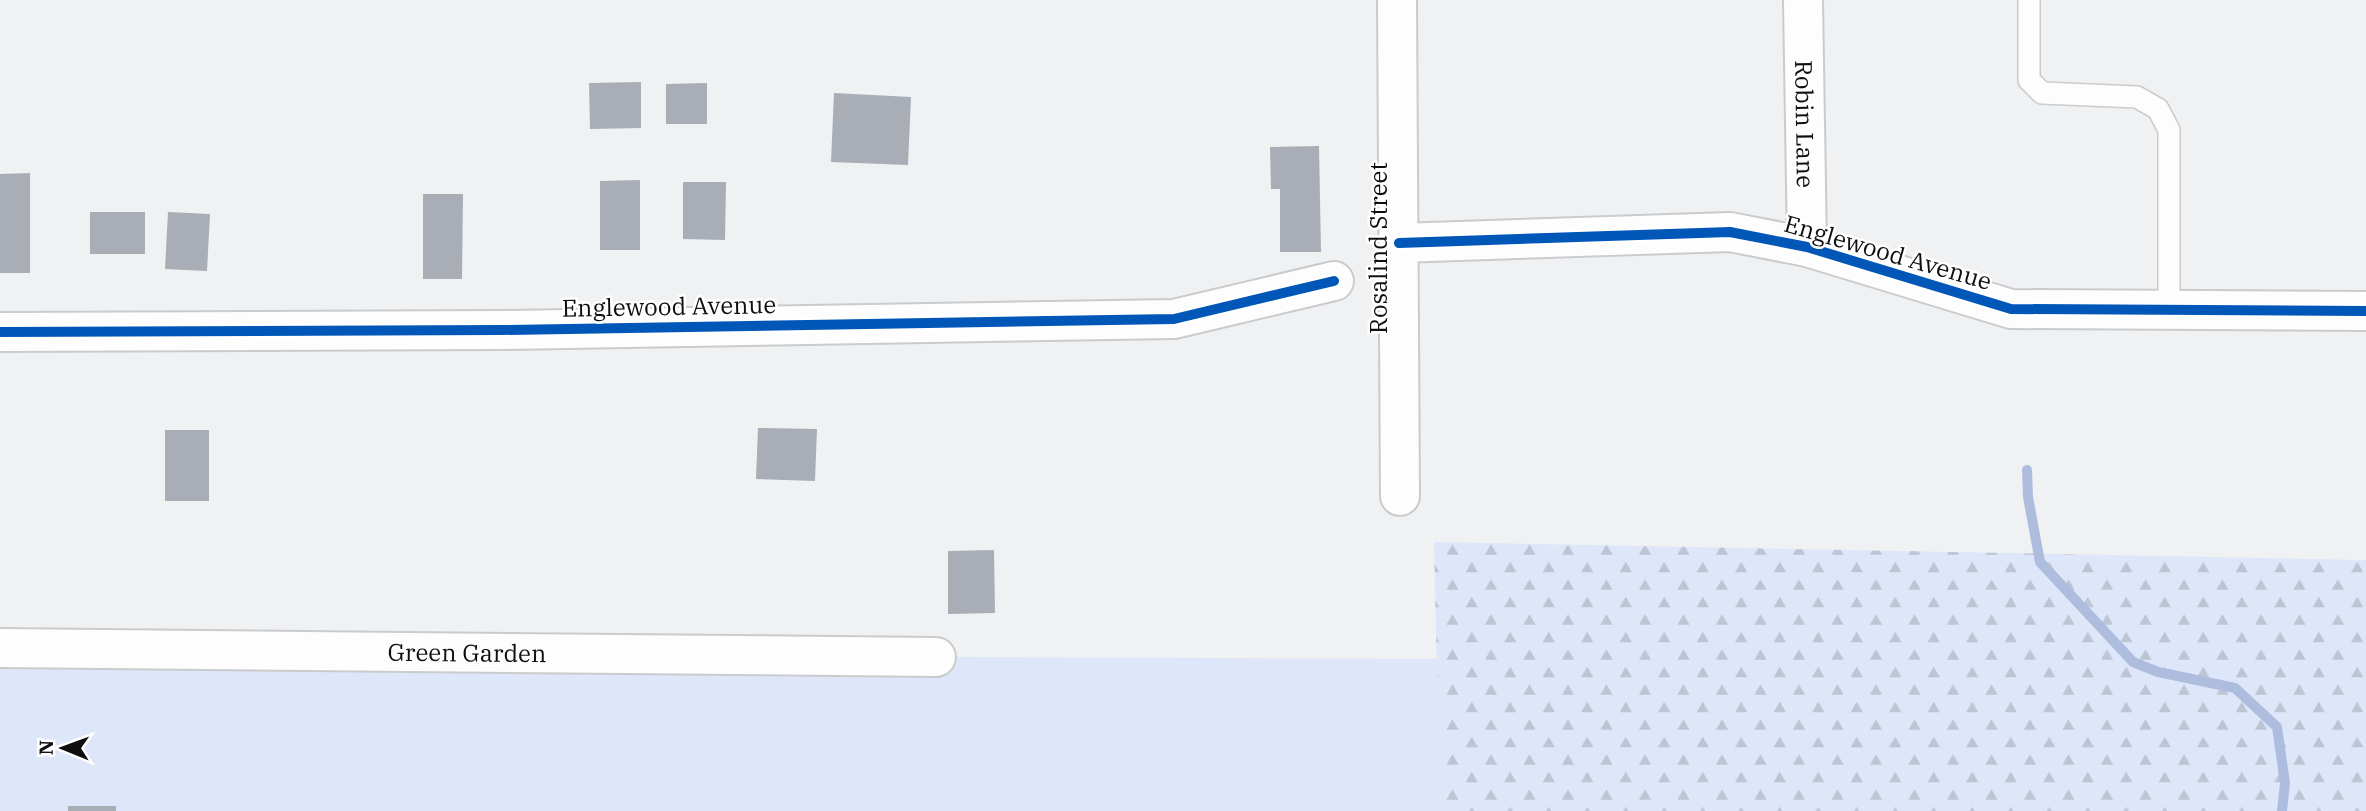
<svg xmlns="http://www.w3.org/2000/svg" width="2366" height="811" font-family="'IBM Plex Serif',serif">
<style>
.forest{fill:url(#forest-firs)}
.park{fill:#dee7f9}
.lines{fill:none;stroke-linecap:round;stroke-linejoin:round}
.stream{stroke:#aebddd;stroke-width:10}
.building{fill:#a9adb6}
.service-casing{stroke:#cacbcd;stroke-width:24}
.minor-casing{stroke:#cacbcd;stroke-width:42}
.service{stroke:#fdfdfd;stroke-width:21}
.minor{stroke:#fdfdfd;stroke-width:38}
.cycleway-casing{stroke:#fff;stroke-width:15}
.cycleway{stroke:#0057b8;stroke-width:10}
.labels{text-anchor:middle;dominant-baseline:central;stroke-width:5;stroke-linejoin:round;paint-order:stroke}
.street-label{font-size:24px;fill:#0d0e0f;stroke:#fff}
</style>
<defs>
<pattern id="forest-firs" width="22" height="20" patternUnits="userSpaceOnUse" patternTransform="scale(1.75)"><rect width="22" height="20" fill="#dee7f9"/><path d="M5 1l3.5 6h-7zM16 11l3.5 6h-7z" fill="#bdc5d4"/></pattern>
</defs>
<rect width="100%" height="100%" fill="#eff1f3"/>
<path class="forest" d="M1434 542 2366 560V811H1440Z"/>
<path class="park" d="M0 641 936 657 1438 659 1440 811H0Z"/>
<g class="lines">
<path class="stream" d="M2027 470 2028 497 2040 562 2133 662 2158 672 2235 688 2277 727 2285 783 2282 811"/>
</g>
<path class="building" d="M641 82V128L590 129 589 83Z
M707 83V124H666V84Z
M834 93 911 97 908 165 831 162Z
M1319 146 1321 252H1280V189H1271L1270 147Z
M30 173V273H0V174Z
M640 180V250H600V181Z
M683 182H726L725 240 683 239Z
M423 194H463L462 279H423Z
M90 212H145V254H90Z
M168 212 210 214 207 271 165 269Z
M758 428 817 429 815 481 756 479Z
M165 430H209V501H165Z
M994 550 995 613 948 614V551Z
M68 806H116V811H68Z"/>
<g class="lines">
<g class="service-casing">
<path id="service" d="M2029 0V80L2042 93 2137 97 2158 109 2169 130V309"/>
</g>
<g class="minor-casing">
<g id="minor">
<path d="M1397 0 1400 496"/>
<path id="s1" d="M1803 0 1807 247"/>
<path d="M1399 243 1730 232 1807 247 2011 309 2366 311"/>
<path d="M0 332 501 330 1174 319 1334 281"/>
<path id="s2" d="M0 648 936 657"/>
</g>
</g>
<use href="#service" class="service"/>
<use href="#minor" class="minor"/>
<g class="cycleway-casing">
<path id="cycleway" d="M1399 243 1730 232 1807 247 2011 309 2366 311
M0 332 501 330 1174 319 1334 281"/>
</g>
<use href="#cycleway" class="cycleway"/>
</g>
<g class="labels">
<g class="street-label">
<text stroke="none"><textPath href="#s1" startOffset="124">Robin Lane</textPath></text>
<text transform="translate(1378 248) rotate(-90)">Rosalind Street</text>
<text transform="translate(1888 252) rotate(16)">Englewood Avenue</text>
<text transform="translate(669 306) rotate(-1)">Englewood Avenue</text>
<text stroke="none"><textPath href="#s2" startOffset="467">Green Garden</textPath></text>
</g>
</g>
<g transform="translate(63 748) rotate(271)" stroke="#ffffff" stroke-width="5" paint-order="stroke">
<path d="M0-5L12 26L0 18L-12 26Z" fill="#0d0e0f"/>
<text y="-10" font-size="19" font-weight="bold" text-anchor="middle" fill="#0d0e0f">N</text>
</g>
</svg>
